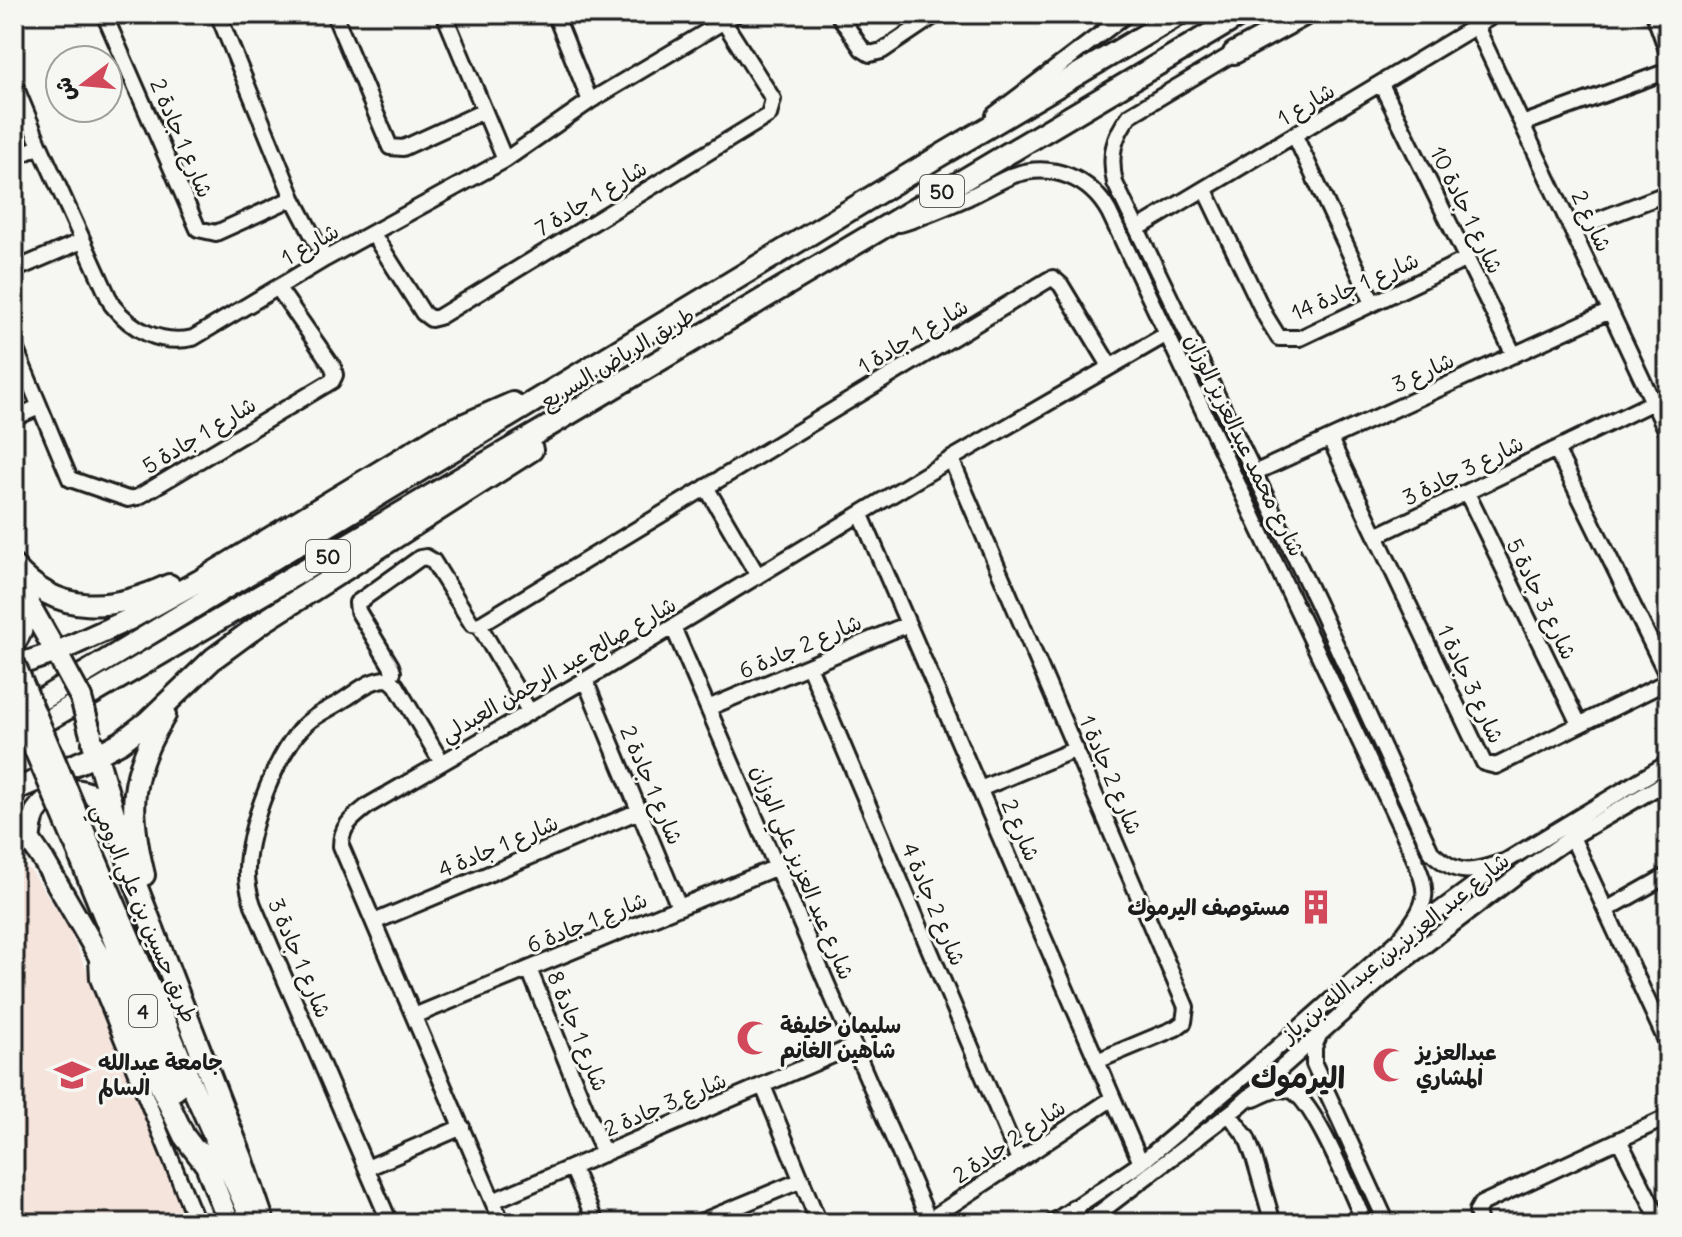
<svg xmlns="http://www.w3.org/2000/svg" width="1682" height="1237" font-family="Delius,'Playpen Sans Arabic',sans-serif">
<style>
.built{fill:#f5e4dc}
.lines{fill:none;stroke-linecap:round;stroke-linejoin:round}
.minor-casing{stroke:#1c1c1c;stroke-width:20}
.highway-casing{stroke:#1c1c1c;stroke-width:26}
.minor{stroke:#f6f6f2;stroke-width:14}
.highway{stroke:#f6f6f2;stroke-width:20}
.highway-bridge-casing{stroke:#1c1c1c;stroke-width:26;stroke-linecap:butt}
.highway-bridge{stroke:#f6f6f2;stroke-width:20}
.labels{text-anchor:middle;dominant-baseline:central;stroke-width:6;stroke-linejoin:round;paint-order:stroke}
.shield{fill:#f6f6f2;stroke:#5d5d5c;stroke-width:2}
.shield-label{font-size:20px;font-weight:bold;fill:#1c1c1c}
.street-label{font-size:22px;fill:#1c1c1c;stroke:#f6f6f2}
.poi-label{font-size:22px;font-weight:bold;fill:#1c1c1c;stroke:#f6f6f2;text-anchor:start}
.district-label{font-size:30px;font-weight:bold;fill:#1c1c1c;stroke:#f6f6f2}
</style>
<rect width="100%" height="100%" fill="#f6f6f2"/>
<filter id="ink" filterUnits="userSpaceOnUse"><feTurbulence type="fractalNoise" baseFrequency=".0125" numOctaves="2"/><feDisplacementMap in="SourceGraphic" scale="16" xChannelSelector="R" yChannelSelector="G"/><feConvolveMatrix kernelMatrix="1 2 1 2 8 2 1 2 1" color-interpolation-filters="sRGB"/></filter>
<g filter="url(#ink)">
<path class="built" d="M14 855 32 872 68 926 192 1223H14Z"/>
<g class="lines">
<g class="minor-casing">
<path id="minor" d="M104 14 198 229 216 233 293 198
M218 14 293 198 325 259
M334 14 390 147 403 148 484 111
M444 14 505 160
M555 14 590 101
M838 14 862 49 870 54 882 51 937 14
M1654 14 1668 53
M1476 26 1668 434
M1234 53 1130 115C1113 137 1109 156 1115 183L1316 601 1431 852C1459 878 1472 872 1506 861
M14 83 40 146 112 305C132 330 160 345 193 338L325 259 505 160 590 101 736 14
M1381 84 1514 355
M994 115 1127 14
M1522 124 1668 71
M1295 136 1373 303
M14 158 40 146
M1205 190 1266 317 1279 338H1300L1467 259
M900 224C924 217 946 207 969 197 984 190 999 181 1014 175 1052 162 1090 178 1109 212L1407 841C1428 892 1435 895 1399 940
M1137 229 1496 14
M1572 230 1668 193
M373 234 423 313 431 319 439 317 769 115 773 99 724 22
M14 270 82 241
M14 345 70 479 128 499 138 497 332 381 335 375 333 367 278 288
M14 418 39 407
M1330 439 1484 763 1496 766 1668 681
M1556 449 1653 402
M951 459 1186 1007 1184 1022 1176 1028 1097 1061
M1254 473 1610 311
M706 487 758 576
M1467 493 1579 724
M861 515 1141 1163
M1376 536 1556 449 1668 677
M673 627 930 1223
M809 666 1019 1160
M389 679 393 672 391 666 358 611 357 603 420 558 426 557 433 561 472 624 479 625
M585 680 679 907
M708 708 908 624
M529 711 479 625 1048 280 1053 278 1061 285 1110 366
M980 789 1076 749
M1572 837 1668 1045
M1606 910 1668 875
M374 922 639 811
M97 959 98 979 197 1223
M529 969 604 1154
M414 1016 777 867
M1320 1033 1314 1047V1064L1387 1223
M763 1086 819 1223
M1254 1099C1265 1094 1276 1087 1289 1090 1313 1096 1353 1198 1365 1223
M1229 1114 1247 1138 1254 1157 1273 1223
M1619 1140 1661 1223
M572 1167 596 1223
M367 1168 462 1127
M493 1201 854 1046
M929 1220 1113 1098
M390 1223 253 905C249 893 246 882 247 869 247 830 278 747 308 722 319 713 333 707 345 699 359 690 372 678 389 679L396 685 442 763
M502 1223 341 846C341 825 354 817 369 805L585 680 951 459 1167 334
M698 1223 802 1180
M1052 1223 1141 1163 1254 1068 1399 940 1506 861 1668 763
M1069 1223 1077 1218V1210L1074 1207
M1086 1223 1239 1106 1385 976 1519 874 1572 837 1668 781
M1480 1223 1477 1211 1481 1204 1668 1117"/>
</g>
<g class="highway-casing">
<path id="highway" d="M1234 53 1306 14
M14 566C58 617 113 611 169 585
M14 578 61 661
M14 643C25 630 25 613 22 598
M14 666 57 652 128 620 199 581 440 435 513 403
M19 713 936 158 1180 14
M14 740 544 429 1243 14
M93 743 133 877 242 1158 264 1223
M14 790 95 756 121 742 147 722 214 658 263 622 532 450
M14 817 44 861 98 954 184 1136 206 1165
M29 840C31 829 31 817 38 809 56 785 92 784 108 809
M93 853 196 1095 250 1216
M80 857 175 1090
M144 875C128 810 129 773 165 715
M201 1152 229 1223"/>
</g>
<use href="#minor" class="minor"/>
<use href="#highway" class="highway"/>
<g class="highway-bridge-casing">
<path id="highway-bridge" d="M14 663 93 853
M62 663 81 698 91 735
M14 701 80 855"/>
</g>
<use href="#highway-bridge" class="highway-bridge"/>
</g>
</g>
<defs>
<g id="building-bare" transform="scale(2.76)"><path d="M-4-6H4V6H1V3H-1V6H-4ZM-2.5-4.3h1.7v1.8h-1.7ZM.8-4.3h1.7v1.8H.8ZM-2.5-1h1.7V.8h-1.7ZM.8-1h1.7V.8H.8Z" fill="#d1495b" stroke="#f6f6f2" stroke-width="2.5" paint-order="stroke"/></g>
<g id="mosque-bare" transform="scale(2.76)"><path d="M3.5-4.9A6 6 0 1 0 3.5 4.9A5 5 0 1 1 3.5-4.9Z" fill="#d1495b" stroke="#f6f6f2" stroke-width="2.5" paint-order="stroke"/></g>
<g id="university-bare" transform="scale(2.76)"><path d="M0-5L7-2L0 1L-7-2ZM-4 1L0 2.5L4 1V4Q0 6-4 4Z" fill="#d1495b" stroke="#f6f6f2" stroke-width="2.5" paint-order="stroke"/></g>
</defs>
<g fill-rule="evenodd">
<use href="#building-bare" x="1316" y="907"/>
<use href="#mosque-bare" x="754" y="1038"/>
<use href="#mosque-bare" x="1390" y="1065"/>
<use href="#university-bare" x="72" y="1075"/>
</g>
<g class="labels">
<g class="shield">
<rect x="920" y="175" width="44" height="32" rx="6"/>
<rect x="306" y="540" width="44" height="32" rx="6"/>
<rect x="129" y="995" width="28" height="32" rx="6"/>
</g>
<g class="shield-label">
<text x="942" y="191">50</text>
<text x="328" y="556">50</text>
<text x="143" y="1011">4</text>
</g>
<g class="street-label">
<text transform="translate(1306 104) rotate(-31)">شارع 1</text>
<text transform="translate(182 138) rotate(67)">شارع 1 جادة 2</text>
<text transform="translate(591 198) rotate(-31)">شارع 1 جادة 7</text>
<text transform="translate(1467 210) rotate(64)">شارع 1 جادة 10</text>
<text transform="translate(1592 221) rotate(65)">شارع 2</text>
<text transform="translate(310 244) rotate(-30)">شارع 1</text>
<text transform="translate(1355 286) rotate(-24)">شارع 1 جادة 14</text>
<text transform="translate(913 336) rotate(-31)">شارع 1 جادة 1</text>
<text transform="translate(617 358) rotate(-31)">طريق الرياض السريع</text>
<text transform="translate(1423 372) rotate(-25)">شارع 3</text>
<text transform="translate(199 435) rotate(-31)">شارع 1 جادة 5</text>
<text transform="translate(1245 445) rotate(64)">شارع محمد عبدالعزيز الوزان</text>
<text transform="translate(1463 470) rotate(-26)">شارع 3 جادة 3</text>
<text transform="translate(1542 599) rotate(64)">شارع 3 جادة 5</text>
<text transform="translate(800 646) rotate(-23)">شارع 2 جادة 6</text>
<text transform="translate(558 669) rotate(-30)">شارع صالح عبد الرحمن العبدلي</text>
<text transform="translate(1471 684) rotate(65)">شارع 3 جادة 1</text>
<text transform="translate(1111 775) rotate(67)">شارع 2 جادة 1</text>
<text transform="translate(652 785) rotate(67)">شارع 1 جادة 2</text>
<text transform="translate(1021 830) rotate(67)">شارع 2</text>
<text transform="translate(498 846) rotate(-23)">شارع 1 جادة 4</text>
<text transform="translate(803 872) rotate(67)">شارع عبد العزيز علي الوزان</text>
<text transform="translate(934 904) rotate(67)">شارع 2 جادة 4</text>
<text transform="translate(145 913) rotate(67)">طريق حسين بن علي الرومي</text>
<text transform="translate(587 922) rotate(-22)">شارع 1 جادة 6</text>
<text transform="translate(1395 947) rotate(-39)">شارع عبد العزيز بن عبد الله بن باز</text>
<text transform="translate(300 958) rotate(67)">شارع 1 جادة 3</text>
<text transform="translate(578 1031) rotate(68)">شارع 1 جادة 8</text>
<text transform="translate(665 1104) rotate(-23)">شارع 3 جادة 2</text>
<text transform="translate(1009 1141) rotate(-34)">شارع 2 جادة 2</text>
</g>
<g class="poi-label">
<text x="1290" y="907" text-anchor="end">مستوصف اليرموك</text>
<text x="780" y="1025">سليمان خليفة<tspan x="780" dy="25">شاهين الغانم</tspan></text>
<text x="1416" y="1052">عبدالعزيز<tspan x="1416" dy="25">المشاري</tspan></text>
<text x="98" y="1062">جامعة عبدالله<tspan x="98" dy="25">السالم</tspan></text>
</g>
<g class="district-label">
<text x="1298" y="1077">اليرموك</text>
</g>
</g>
<rect width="1682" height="1237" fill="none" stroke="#f6f6f2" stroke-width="48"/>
<rect x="24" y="24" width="1634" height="1189" fill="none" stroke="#1c1c1c" stroke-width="3" filter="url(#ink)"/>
<g transform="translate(84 84) rotate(254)"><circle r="38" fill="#f6f6f2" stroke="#9f9f9c" stroke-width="2"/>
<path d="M0-6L14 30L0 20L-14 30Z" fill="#d1495b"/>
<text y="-12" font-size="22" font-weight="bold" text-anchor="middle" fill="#1c1c1c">ش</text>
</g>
</svg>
